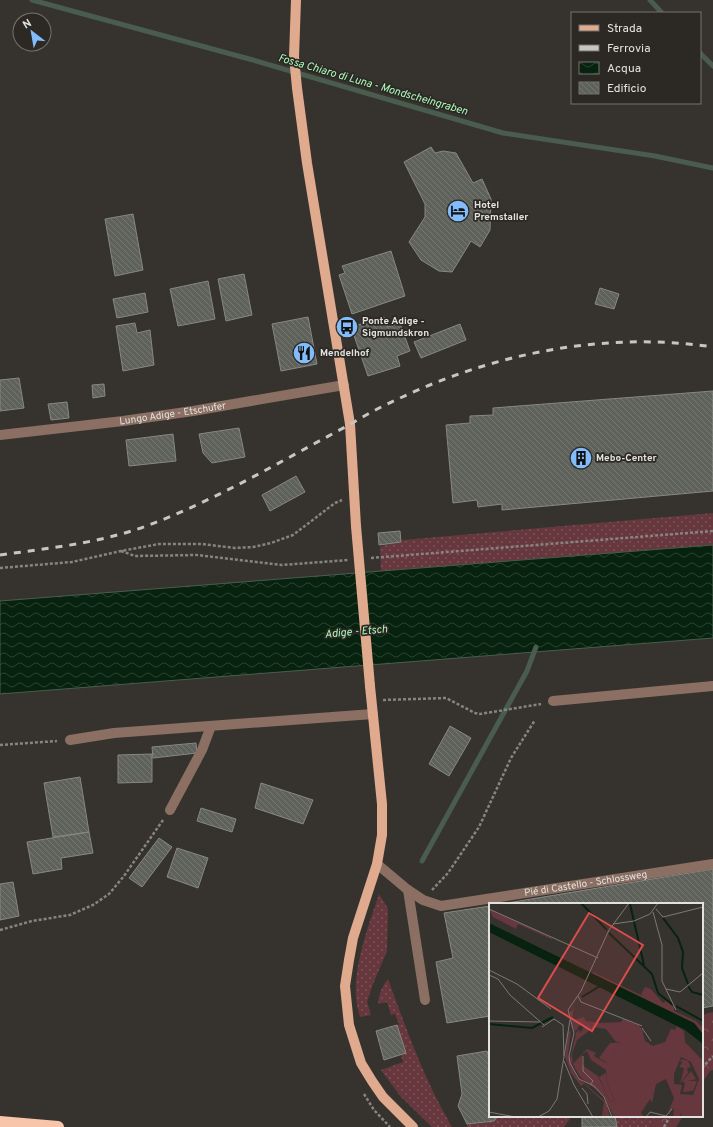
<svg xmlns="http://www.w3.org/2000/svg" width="713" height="1127" font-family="Overpass,sans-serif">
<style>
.grass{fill:url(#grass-dots)}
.forest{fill:url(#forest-crowns)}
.water{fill:url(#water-waves);stroke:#495c4d}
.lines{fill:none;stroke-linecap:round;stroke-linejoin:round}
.stream{stroke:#495c4d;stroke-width:5}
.building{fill:url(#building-back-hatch);stroke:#878882}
.path{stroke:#868481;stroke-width:2.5;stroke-dasharray:3 2;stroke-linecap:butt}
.minor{stroke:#8a6f62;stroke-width:10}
.major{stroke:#dfaa8e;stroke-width:10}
.highway{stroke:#f8c4aa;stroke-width:12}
.rail{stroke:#c8c6c3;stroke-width:3;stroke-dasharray:7 7;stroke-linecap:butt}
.major-bridge{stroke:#dfaa8e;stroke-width:10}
.labels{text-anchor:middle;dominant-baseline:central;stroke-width:3.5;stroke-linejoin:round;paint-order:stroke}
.poi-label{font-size:10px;font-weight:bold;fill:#e3e2df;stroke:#2c2925;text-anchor:start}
.street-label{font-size:10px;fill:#e3e2df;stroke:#2c2925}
.water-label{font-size:11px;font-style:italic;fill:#abfabb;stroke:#2c2925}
.inset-river{fill:none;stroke:#07230f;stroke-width:2}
.inset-road{fill:none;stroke:#7b7975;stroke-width:1}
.view{fill:#d94d4d;fill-opacity:0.15;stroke:#d94d4d;stroke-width:2}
.inset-edge{fill:none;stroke:#e3e2df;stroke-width:2}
</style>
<defs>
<pattern id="grass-dots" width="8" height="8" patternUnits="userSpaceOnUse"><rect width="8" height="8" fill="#66373c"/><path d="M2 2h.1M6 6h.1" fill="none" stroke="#7c5458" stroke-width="1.8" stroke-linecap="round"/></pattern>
<pattern id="forest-crowns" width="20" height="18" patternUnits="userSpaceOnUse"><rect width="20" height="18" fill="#66373c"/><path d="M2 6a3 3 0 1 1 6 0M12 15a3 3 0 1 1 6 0" fill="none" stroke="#7c5458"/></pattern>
<pattern id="water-waves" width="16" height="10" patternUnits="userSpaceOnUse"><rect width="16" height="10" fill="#07230f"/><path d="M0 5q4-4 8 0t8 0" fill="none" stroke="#2b4332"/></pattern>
<pattern id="building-back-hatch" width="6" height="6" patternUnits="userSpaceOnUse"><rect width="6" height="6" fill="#5f615b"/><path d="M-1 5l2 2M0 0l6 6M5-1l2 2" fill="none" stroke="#767772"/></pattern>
</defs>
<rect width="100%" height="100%" fill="#36332f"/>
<path class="grass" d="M713 513V545L381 571 380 547 403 540Z
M379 894 384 902 388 909 387 951 373 984 367 1002 371 1015 360 1017C358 1010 356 1003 356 996 354 963 369 925 379 894Z
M388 979C407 1031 424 1079 452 1127H432L400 1096 381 1070 403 1062 401 1055 406 1053 397 1025 399 1024 395 1014 391 1015 387 1002 378 1004C379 994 382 986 388 979Z
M498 1116H572L564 1127H467V1124L494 1121Z
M615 1116H656L650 1127H617Z"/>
<path class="forest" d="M713 1012V1070L710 1071 702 1083V1015Z
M656 1116H683L676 1127H650Z"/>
<path class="water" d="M713 545V638L0 694V601Z"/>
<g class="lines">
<path class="stream" d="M32 0 253 60 503 133 655 156 713 168
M650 0 662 13
M700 53 713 66
M422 861 527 671 536 647"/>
</g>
<path class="building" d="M431 147 435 153 443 151 456 153 473 183 482 179 491 199 490 230 480 247 471 241 452 272 439 271 421 260 409 242 425 217V204L404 162Z
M133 214 143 270 115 276 105 219Z
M391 251 405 296 352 314 339 275 345 273 342 266Z
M244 274 252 315 226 321 218 279Z
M208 281 215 319 178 326 170 289Z
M600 288 619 294 614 309 595 304Z
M145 293 148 312 117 318 113 299Z
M308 317 317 364 281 371 272 324Z
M384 317 388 327 400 323 410 351 397 356 400 366 368 376 351 327Z
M135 323 137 333 150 330 154 365 123 371 116 326Z
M460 324 466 340 421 358 414 342Z
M19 378 24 408 0 411V380Z
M104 384 105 396 93 398 92 385Z
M713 391V491L502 510V504L478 507 477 500 453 503 446 425 470 423V416L493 415V408Z
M67 402 69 418 51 420 48 404Z
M239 428 245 457 212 463 203 453 199 434Z
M173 434 176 461 129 466 126 440Z
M296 476 305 492 270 511 262 495Z
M400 531 401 542 379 545 378 533Z
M450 726 471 738 449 776 429 764Z
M196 743 197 753 153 758 152 747Z
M152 754V782L118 783V755Z
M80 777 89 832 53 837 44 783Z
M261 783 313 800 303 824 255 808Z
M201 808 236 819 232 832 197 821Z
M89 832 93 853 61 858 62 869 33 874 27 842Z
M159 838 172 847 142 887 129 878Z
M177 848 208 858 198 888 167 877Z
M713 869V1006L702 1008V904H501Z
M13 882 19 916 0 920V884Z
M490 906V1016L447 1023 436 962 453 958 444 913Z
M397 1025 406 1053 384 1060 376 1031Z
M487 1051 490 1061V1116H498L494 1121 467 1124 458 1106 462 1094 457 1056Z
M582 1116H615L617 1127H582Z"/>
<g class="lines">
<path class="path" d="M121 551 135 556 197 555 282 565 348 560
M371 558 713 531
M0 568 72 562 121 551 159 544H202L235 548 253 547 271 543 293 535 335 503 342 500
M383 700 446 698 475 713 480 714 541 704
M0 745 57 741
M432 890 448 873 479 827 511 758 535 720
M0 930 32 921 70 915 93 905 109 894 124 876 163 820
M702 1068 713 1056
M364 1094 374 1110 390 1127
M664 1127 670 1116"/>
<g class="minor">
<path id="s1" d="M0 435 123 421 193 411 344 385"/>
<path d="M553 701 713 686"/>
<path d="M70 740 114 733 373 714"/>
<path d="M170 810 202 750 211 726"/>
<path id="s2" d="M377 864 408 890 423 900 441 906 713 864"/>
<path d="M408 890 425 1000"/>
</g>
<path class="major" d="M296 0 294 57 297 88 307 163 350 424 356 526
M370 686 382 804V835L377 864 353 938 349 960 345 986 349 1025 361 1063 372 1081 383 1097 413 1127"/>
<path class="highway" d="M0 1122 58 1127"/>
<path class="rail" d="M0 555C50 548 101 543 149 525 218 499 283 460 349 425 364 416 380 407 396 400 494 353 605 331 713 347"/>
<path class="major-bridge" d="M356 526 370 686"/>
</g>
<defs>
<g id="hotel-disc" transform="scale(1.15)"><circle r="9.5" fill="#83bcfb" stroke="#2c2925"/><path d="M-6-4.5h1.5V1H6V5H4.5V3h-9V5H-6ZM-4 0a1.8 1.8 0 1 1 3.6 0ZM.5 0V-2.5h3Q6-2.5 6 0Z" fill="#111"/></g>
<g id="bus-disc" transform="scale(1.15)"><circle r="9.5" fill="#83bcfb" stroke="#2c2925"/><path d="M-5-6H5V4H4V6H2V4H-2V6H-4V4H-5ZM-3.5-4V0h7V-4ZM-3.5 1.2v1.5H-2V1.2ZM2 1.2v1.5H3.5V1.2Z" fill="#111"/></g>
<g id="restaurant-disc" transform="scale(1.15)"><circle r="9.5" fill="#83bcfb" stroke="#2c2925"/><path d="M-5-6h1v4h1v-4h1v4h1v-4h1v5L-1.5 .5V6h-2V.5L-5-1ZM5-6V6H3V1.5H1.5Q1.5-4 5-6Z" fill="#111"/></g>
<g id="building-disc" transform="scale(1.15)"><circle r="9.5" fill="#83bcfb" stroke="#2c2925"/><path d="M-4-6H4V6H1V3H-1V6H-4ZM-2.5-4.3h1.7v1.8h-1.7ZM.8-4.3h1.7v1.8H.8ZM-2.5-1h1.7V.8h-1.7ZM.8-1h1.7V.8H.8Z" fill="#111"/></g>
</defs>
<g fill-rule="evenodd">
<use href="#hotel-disc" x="458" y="211"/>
<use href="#bus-disc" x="347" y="327"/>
<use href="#restaurant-disc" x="304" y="353"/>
<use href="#building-disc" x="581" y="458"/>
</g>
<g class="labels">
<g class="poi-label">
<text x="474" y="205">Hotel<tspan x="474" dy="12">Premstaller</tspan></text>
<text x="362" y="321">Ponte Adige -<tspan x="362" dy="12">Sigmundskron</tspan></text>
<text x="320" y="353">Mendelhof</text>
<text x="596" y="458">Mebo-Center</text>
</g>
<g class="street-label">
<text stroke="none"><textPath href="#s1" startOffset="174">Lungo Adige - Etschufer</textPath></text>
<text stroke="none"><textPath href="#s2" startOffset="224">Pié di Castello - Schlossweg</textPath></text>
</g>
<g class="water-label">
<text transform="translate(373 85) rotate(16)">Fossa Chiaro di Luna - Mondscheingraben</text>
<text transform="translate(356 632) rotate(-5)">Adige - Etsch</text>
</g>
</g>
<g transform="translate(489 903)">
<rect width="214" height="214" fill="#36332f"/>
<path d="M0 6 61 34 64 37 29 21 27 26 4 14ZM104 69 154 93 152 91 156 84 162 86 174 100 177 98 185 104V108L207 118 214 125V131L205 120 103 71ZM85 102 83 118 95 114 97 119 103 122 91 130 96 122 91 121 87 128 85 127 80 109 83 108ZM192 156 199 158 202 164 198 165 199 170 191 181 195 165 190 164 194 158 191 159ZM202 168 207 176 199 178H208L204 188 194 189 196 180 193 179ZM117 170 118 181 126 197 121 199 110 174Z" fill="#66373c"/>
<path d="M134 116 149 122 153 126 156 138 164 143 176 139 182 126 186 127 188 123 195 128 196 139 214 158V214H193L192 210 191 214H184L185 205 179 210 185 195 177 176 167 181 163 200 161 196 152 210 155 214H125L114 192 91 174 81 156 87 130 90 126 91 130 103 122 96 118 111 120 132 119ZM105 124 117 126 127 139 132 140 117 160 105 153 107 150 98 146 84 161 83 151 88 137ZM98 148 102 157 117 167 118 181 126 197 121 199 109 173 93 162V152ZM192 154 202 159 210 176 204 192 191 191 193 182 185 181V171ZM82 128 79 151 88 174 117 199 121 214 113 213 115 199 95 181 92 183 82 170 76 154 79 129Z" fill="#66373c" fill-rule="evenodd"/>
<path d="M121 140H132L118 160 110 155Z" fill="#66373c"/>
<path d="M0 20 205 120 214 131V141L196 127 0 29Z" fill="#07230f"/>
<path class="inset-river" d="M92 0 118 27M141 1 155 62M174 15 189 35 194 49 193 65 199 81M120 30 163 71 169 90 184 102M199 83 203 89 214 92M93 94 111 83M187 103 214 118M0 121 43 125 64 114"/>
<path class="inset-road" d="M0 6 109 55M167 6 174 14 214 4M164 9 173 42V78L187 107M124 21 145 18 161 11 169 0M0 67 28 81 62 106M0 72 9 76 21 92 55 122M177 86 191 89 214 70M89 93 92 99 153 123M0 118 51 119M53 124 65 116 74 122 75 153M153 125 162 138M94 153V168L104 178 102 181M75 158 85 182 104 214M93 185 98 191 99 201M0 209 26 214M49 214 60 208 68 196 81 117M123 214 115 194 105 183 90 176 81 160 80 153 85 130 79 107 92 88 120 27 140 0M157 214 161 209 177 213 183 206"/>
<path class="view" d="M100 10 154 42 103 128 49 95Z"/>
<rect width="214" height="214" class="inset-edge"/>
</g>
<rect x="571" y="12" width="130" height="92" fill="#2c2925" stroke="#75736f"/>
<rect x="579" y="25" width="20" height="6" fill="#dfaa8e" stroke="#75736f"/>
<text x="607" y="32" font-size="12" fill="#e3e2df">Strada</text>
<rect x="579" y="45" width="20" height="6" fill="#c8c6c3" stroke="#75736f"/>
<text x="607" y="52" font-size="12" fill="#e3e2df">Ferrovia</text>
<rect x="579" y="62" width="20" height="12" fill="url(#water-waves)" stroke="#75736f"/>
<text x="607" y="72" font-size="12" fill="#e3e2df">Acqua</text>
<rect x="579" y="82" width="20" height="12" fill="url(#building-back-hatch)" stroke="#75736f"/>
<text x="607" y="92" font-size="12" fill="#e3e2df">Edificio</text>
<g transform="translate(32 32) rotate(329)"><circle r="19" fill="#2c2925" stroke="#75736f"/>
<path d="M0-3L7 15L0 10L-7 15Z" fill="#83bcfb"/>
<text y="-6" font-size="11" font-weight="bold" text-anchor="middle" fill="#e3e2df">N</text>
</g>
</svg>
